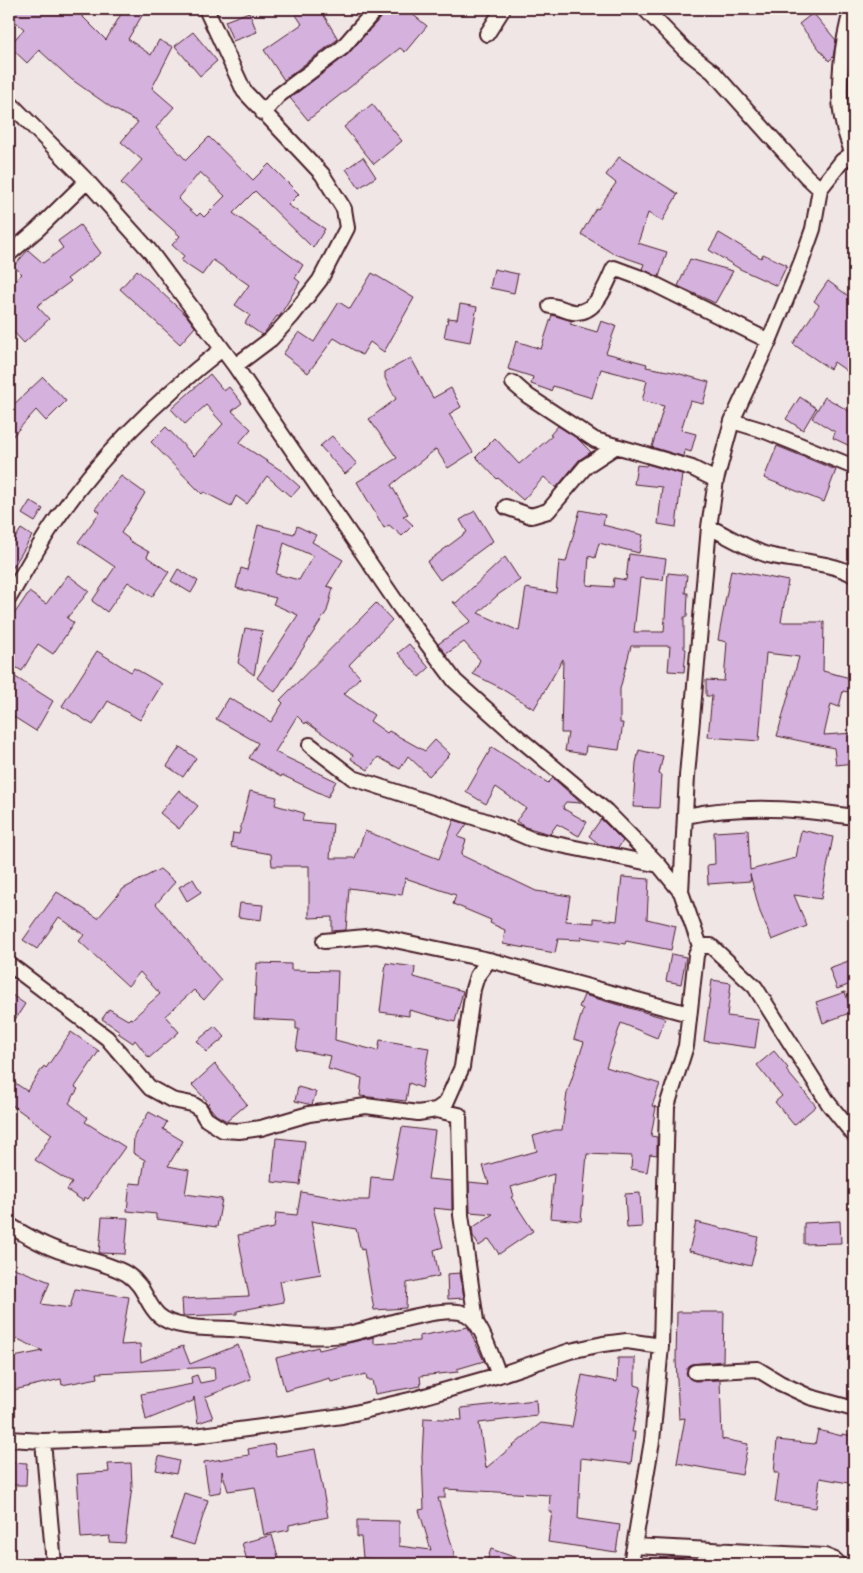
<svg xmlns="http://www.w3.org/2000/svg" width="863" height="1573" font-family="Mali,sans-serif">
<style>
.building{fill:#d4b2dd;stroke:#4a1f2b;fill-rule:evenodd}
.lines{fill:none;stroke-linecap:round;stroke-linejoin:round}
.minor-casing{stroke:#4a1f2b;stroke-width:18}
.minor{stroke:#f7f3e8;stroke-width:14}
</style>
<rect width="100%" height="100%" fill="#f0e6e6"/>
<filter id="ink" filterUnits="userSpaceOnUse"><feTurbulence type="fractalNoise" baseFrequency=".02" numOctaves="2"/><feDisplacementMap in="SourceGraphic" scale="10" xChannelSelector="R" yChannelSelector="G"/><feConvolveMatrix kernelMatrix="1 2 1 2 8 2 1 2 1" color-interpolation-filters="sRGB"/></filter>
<g filter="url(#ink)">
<path class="building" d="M9 9H75L106 40 124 9H146L128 39 151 55 159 40 173 47 152 88 174 107 156 128 186 160 209 137 253 180 269 164 299 194 288 205 325 229 313 248 255 191 233 213 303 265 295 278 300 282 279 317 277 316 265 332 262 335 245 323 250 315 235 305 249 285 213 260 202 275 181 261 184 256 172 245 180 236 121 183 142 160 121 142 138 122 112 108 71 79 39 50 27 63 9 46 24 29 9 16ZM200 172 225 196 204 217 200 213 197 216 178 199Z
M292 9H320L338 39 284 80 264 50 302 24Z
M385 9H406L427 26 405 52 400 48 308 120 290 98 348 54 383 15Z
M249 12 257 32 233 41 225 21Z
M813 13 836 40 833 57 829 61 799 24Z
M193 32 217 61 200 76 175 46Z
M372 104 402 141 374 164 344 127Z
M363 157 376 177 359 188 346 169Z
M619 157 678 194 662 221 648 213 638 243 667 252 659 277 642 269 644 264 612 253 581 234 596 208 598 209 616 183 606 175Z
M80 225 101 253 67 279 70 282 37 306 49 319 24 343 9 327V286L22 274 14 266 28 250 43 263 63 248 58 241Z
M719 233 761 258 763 254 787 265 777 286 740 269 709 250Z
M690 259 733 271 715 303 678 286Z
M494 269 518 274 514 293 490 288Z
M137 270 186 315 195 327 180 344 120 289Z
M372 273 414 298 384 352 370 342 362 355 334 338 308 373 283 354 299 332 314 342 339 302 350 309Z
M828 281 854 300V376L834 362 830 369 793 344 819 305 814 301Z
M460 304 477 307 470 342 444 337 448 318 457 319Z
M552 315 572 321 570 324 597 332 601 321 616 326 606 353 647 364 646 367 673 372 709 382 703 404 690 401 681 430 696 434 691 452 685 450 684 457 652 447 664 406 642 401 647 381 601 369 592 398 553 386 551 391 531 384 533 377 508 369 516 341 541 349Z
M411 358 433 398 451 388 461 407 449 414 473 452 448 468 436 449 391 485 408 514 403 516 413 525 402 536 389 525 384 528 357 482 397 458 369 419 396 399 385 378V372Z
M210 374 224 391 229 387 242 403 232 411 251 429 239 443 282 471 300 487 291 497 267 476 247 504 236 496 231 506 204 492 202 494 151 442 166 427 194 456 223 424 206 405 185 424 171 409Z
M43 377 66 401 46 421 36 410 9 440V409Z
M800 397 816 408 803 430 786 419Z
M825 397 854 414V448L833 438 835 432 812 418Z
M558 426 577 438 591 452 579 460 556 488 544 477 523 500 498 478 497 479 476 457 495 438 519 464 552 436 550 435Z
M332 436 357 464 345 474 320 446Z
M777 446 836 470 824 502 764 478Z
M647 464 682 474 676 527 658 524 662 487 634 484 637 465 646 466Z
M121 476 145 493 121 533 129 539 128 540 149 552 147 557 169 572 152 597 128 582 107 612 92 601 115 567 78 542 100 512 95 509Z
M30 501 43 509 35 522 22 514Z
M580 510 605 515 603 525 643 535 639 553 599 543 595 558 589 556 587 585 613 587 614 578 626 580 629 554 666 559 663 580 640 578 634 632H664L668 573 687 575 685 593H688L687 617H684V648L686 649 684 672 668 671 670 646H631L620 689V723H623L619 750 586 746 585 754 565 751 568 733H561L563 659 534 709 497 686 473 674 480 660 464 642 446 654 438 644 471 621 452 601 456 603 505 557 520 580 499 594 478 613 519 631 526 588 556 593 559 561 566 562Z
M475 511 493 541 440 580 427 562 467 532 460 520Z
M258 525 294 534 297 526 316 535 312 542 343 560 327 586 333 588 327 611 275 692 257 678 298 615 273 604 276 598 236 588 241 568 247 570ZM284 543 313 556 299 580 276 574Z
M21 529 32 536 9 574V548Z
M178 569 198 581 191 593 171 581Z
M731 570 788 581 781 622H824L823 671 854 679V693L843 691 839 707 831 704 824 735 854 733V763L836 765 834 748 777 736 799 657 766 653 759 741 708 737 712 696H706V680L724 681 727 642 718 640Z
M68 575 89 591 67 618 74 623 53 654 38 644 22 671 9 663V622L29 592 46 604Z
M376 603 392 620 349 665 360 677 344 694 374 715 370 721 387 733 389 731 425 751 435 740 450 754 429 776 408 756 400 769 378 757 368 770 351 759 353 755 306 722 305 724 297 716 275 752 336 781 328 797 282 775 281 777 249 758 258 743 216 719 229 698 271 722 283 703 280 700Z
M245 628 262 631 254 675 238 663Z
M409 644 429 668 419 677 398 653Z
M97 651 131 672 134 668 162 684 140 720 108 701 93 725 62 706Z
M9 673 53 701 36 731 9 714Z
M180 747 196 758 183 777 167 766Z
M492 747 548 783 553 778 581 803 566 802 563 806 564 809 587 822 579 836 557 824 550 834 525 827 516 821 526 808 496 787 486 804 466 792Z
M639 750 663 756 659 774 661 775 659 808 633 807 636 763Z
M179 790 198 806 179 829 160 813Z
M250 791 277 797 275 805 304 813 302 821 333 824 330 858H355L365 831 439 859 454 820 467 824 458 837 466 840 461 855 536 891 570 896 566 921 594 923V918L617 921 622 877 649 879 647 919 676 926 671 950 626 941 625 944 581 937V940L558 939 555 953 503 944 505 930 490 923 491 920 453 904 456 895 405 878 402 895 349 888 346 930 332 931V917L309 918V866H272L271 854 231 847 233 833 239 834Z
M601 819 623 841 618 848 599 844 589 836Z
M748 830 750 870 796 858 801 830 833 837 821 899 794 895 807 926 772 940 760 912 750 874 751 881 708 884 707 865 715 864 714 832Z
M160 869 175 882 156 904 221 980 204 1000 194 990 165 1016 179 1032 149 1058 135 1040 133 1043 118 1033 120 1031 102 1019 109 1009 128 1020 130 1018 132 1019 160 994 140 972 128 986 79 941 84 935 59 917 37 949 23 940 57 892 98 918 123 889Z
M193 879 201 892 187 901 179 887Z
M240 903 263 905 261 920 238 917Z
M671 954 686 957 681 984 666 981Z
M854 959V983L837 989 829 968Z
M257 963 291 964V970L338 971 335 1040 378 1051 380 1040 429 1048 422 1088 409 1083 406 1101 360 1096 362 1078 328 1069 331 1056 296 1050 299 1029H296V1021L254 1019Z
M386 963 415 967 414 977 463 991 455 1022 409 1010V1016L380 1012Z
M712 980 731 983 727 1016 759 1020 755 1048 704 1041Z
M845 992 852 1012 823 1023 816 1002Z
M9 993 25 1004 9 1029Z
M584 995 665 1018 657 1038 621 1023 606 1067 660 1084 652 1106 656 1107 651 1136 657 1137V1155L650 1154 647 1172 631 1169 632 1156 587 1154 581 1221 550 1218 554 1174 511 1187 514 1196 511 1197 533 1231 499 1254 489 1239 479 1246 473 1236 472 1228 493 1214 470 1212 469 1182 489 1184 483 1166 537 1151 533 1136 555 1130H562L567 1093 584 1042 574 1039 583 1009 579 1007Z
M215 1026 225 1037 207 1052 197 1041Z
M71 1032 99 1051 75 1087 78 1089 69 1103 88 1118 85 1122 125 1147 88 1199 84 1197 83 1201 67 1190 72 1183 35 1160 52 1134 9 1103V1079L27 1091 44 1066 46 1068Z
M774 1051 788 1068 786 1070 816 1106 794 1125 775 1102 782 1096 757 1065Z
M215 1064 247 1104 227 1121 216 1115 207 1104 209 1103 192 1085Z
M298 1087 316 1092 312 1105 295 1101Z
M149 1112 167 1122 163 1129 183 1141 168 1166 189 1170 185 1194 222 1199 217 1227 156 1219V1214L127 1211 130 1183 141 1184 145 1160 133 1153 134 1136Z
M402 1127 435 1131 428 1179 452 1181V1210L433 1208 443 1247 434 1250 439 1276 407 1283 406 1308 374 1310 364 1249 361 1250 356 1229 311 1221 321 1274 280 1281 284 1302 237 1311V1314L183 1316 182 1299 249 1296 238 1235 274 1228 276 1213 297 1215 301 1192 349 1200H369L371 1177 392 1179Z
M276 1138 305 1141 300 1185 272 1182Z
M640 1193 642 1227 627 1228 625 1194Z
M102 1217 128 1218 125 1254 99 1253Z
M840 1221 841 1243 804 1244V1223Z
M696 1222 758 1237 751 1266 689 1251Z
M9 1266 50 1282 41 1304 70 1308 75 1289 129 1297 121 1345 140 1344 141 1362 183 1346 190 1364 238 1345 251 1379 205 1397 213 1418 198 1423 194 1397 193 1401 146 1420 141 1394 192 1384 191 1377 197 1375 200 1383 215 1380 214 1367 97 1373 98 1378 62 1385 61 1379 14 1390 9 1358 43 1351 9 1335Z
M460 1273 464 1298 448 1299 447 1274Z
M677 1312H724L723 1361 691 1364 686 1373 688 1377 695 1381 720 1380 722 1439 748 1444 742 1475 677 1463 685 1418 679 1419 676 1360Z
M468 1327 484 1361 457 1369 458 1372 420 1376 421 1386 375 1394 372 1380H367L366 1374 331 1382 330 1378 285 1391 276 1358 318 1347 319 1350 374 1337V1344L419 1341V1336Z
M618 1358H635V1385L641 1387 632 1432H635L631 1464 581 1458 578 1519 620 1525 616 1552 548 1542 552 1512H549L550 1495 445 1489V1498H438L454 1553 453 1564 363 1558 361 1537H357V1520L399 1521V1546L431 1550 419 1510 424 1509 422 1457 424 1418 462 1420 461 1408 536 1400 537 1416 479 1423 486 1468 541 1423 572 1427 582 1375 617 1382Z
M818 1430 842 1436V1434L854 1436V1484L820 1478 816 1508 775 1502 779 1473H774L777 1440 815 1444Z
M274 1444 276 1456 315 1449 328 1517 289 1525V1530L264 1535 255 1487 228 1491 222 1471 221 1492 209 1494 204 1462 249 1455 248 1449Z
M159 1456 179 1461 176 1474 156 1470Z
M9 1462 27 1463 26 1485H9Z
M131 1463 132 1486 125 1543 109 1542 110 1536 81 1538 77 1474 109 1472 108 1464Z
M184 1493 208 1500 194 1545 171 1538Z
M272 1535 280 1564H248L242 1543Z
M491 1549 528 1562V1564H486Z"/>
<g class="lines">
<g class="minor-casing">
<path id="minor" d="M206 9 244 91 322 174 344 209 347 228 320 280 292 316 271 339 235 366
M645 9 685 50 713 72 806 176 820 189
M487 34 503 9
M9 102 87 181 149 250 235 366 399 606 455 681 513 733 606 811 659 865 681 892 700 946 696 955 686 1046 667 1106 661 1346 652 1441 631 1564
M263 113 278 96 342 48 376 9
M852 152C849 143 845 133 843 123 836 91 842 40 852 9
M9 254 38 229 87 181
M550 306C559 306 565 311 573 312 597 315 606 284 614 268L644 279 769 341
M513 383 528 396 595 440 692 468 716 480
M732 421 765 431 854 467
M506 507 531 516 548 511 586 466 615 447
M709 527C728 536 748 549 768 555 797 562 828 561 854 575
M9 598C23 574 36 550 52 526 98 457 157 400 222 349
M310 745 353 778 498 825 531 839 659 865
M686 816C741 804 799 808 854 817
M681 892 687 776 709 527 716 480 732 421 769 341 801 263 813 229 820 189 842 161 854 152
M324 941 376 936 489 960 689 1014
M700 946H711L755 987 829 1104 854 1135
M9 964 107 1038 150 1088 172 1100 192 1104 200 1109 206 1119 223 1130 239 1131 261 1128 309 1114 366 1106 418 1113 436 1110 446 1103 462 1067 473 989 477 976 489 960
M436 1110 459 1115 461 1215 476 1321
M9 1225C25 1235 44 1246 63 1252 84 1259 108 1263 127 1274 154 1292 142 1320 186 1326 200 1329 216 1328 231 1329 269 1332 310 1341 348 1334 373 1329 444 1303 466 1314 482 1321 492 1359 499 1375
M695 1372 757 1369 780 1383 810 1397 854 1409
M9 1439 43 1441 195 1436 342 1416 418 1398 499 1375 570 1351 603 1344 627 1341 661 1346
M43 1441 54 1564
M634 1546 825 1556 835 1560 839 1564"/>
</g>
<use href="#minor" class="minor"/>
</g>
</g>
<rect width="863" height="1573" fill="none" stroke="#f7f3e8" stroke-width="30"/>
<rect x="15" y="15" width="833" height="1543" fill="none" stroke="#4a1f2b" stroke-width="2" filter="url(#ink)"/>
</svg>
